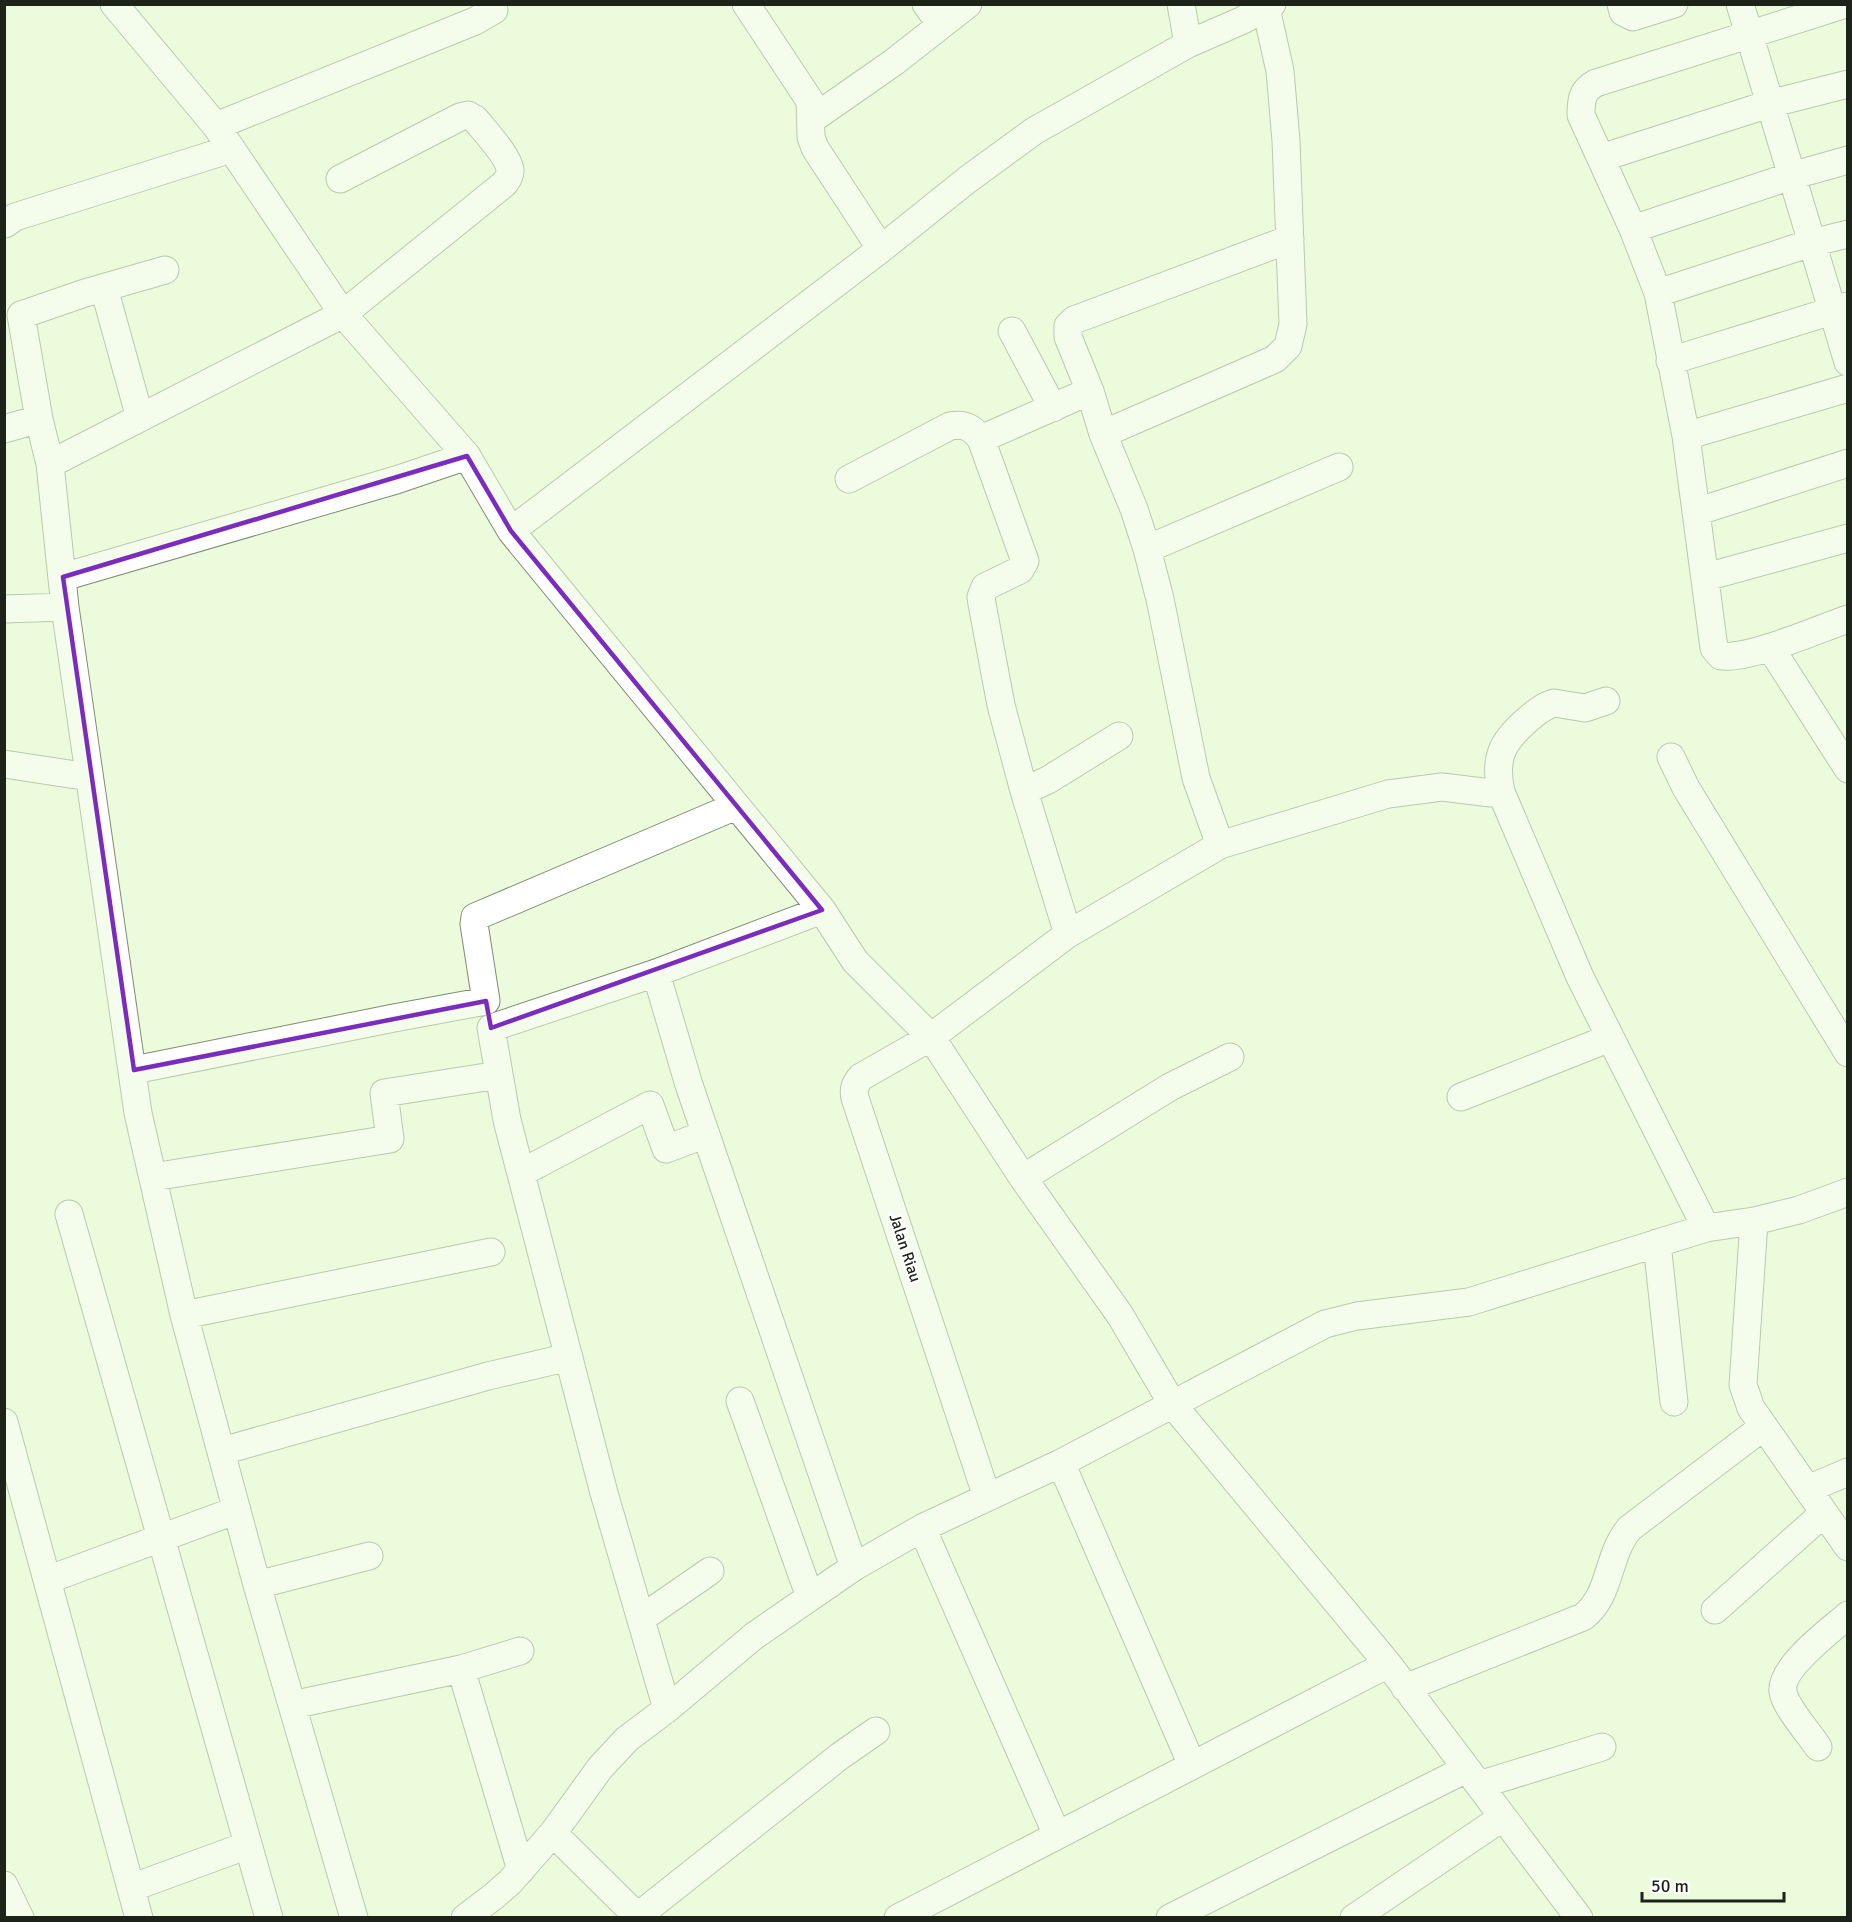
<svg xmlns="http://www.w3.org/2000/svg" width="1852" height="1922" font-family="Signika,sans-serif">
<style>
.lines{fill:none;stroke-linecap:round;stroke-linejoin:round}
.minor-casing{stroke:#7f8d71;stroke-width:29}
.minor{stroke:#fff;stroke-width:27}
.marked{fill:none;stroke:#7b2cbf;stroke-width:4.5;stroke-linejoin:round}
.labels{text-anchor:middle;dominant-baseline:central;stroke-width:4.5;stroke-linejoin:round;paint-order:stroke}
.street-label{font-size:16px;fill:#1d2318;stroke:#fff}
</style>
<rect width="100%" height="100%" fill="#ebfbdc"/>
<g class="lines">
<g class="minor-casing">
<path id="minor" d="M114 4 216 126 343 314 467 456 511 531 822 910 855 961 931 1037 1023 1178 1120 1315 1173 1405 1388 1664 1579 1918
M746 4 810 101 811 137 815 148 881 249
M926 4 941 25
M1181 4 1188 44
M1621 4 1623 12 1633 17 1674 4
M1740 4 1848 362
M1846 4 1596 83C1582 90 1581 100 1581 115L1633 229 1658 293 1686 436 1714 648 1721 656C1749 660 1818 629 1848 619
M811 120 894 62 968 4
M216 126 475 21 494 10 490 4
M1601 158 1769 104 1848 84
M5 224 15 217 231 149
M1633 229 1791 176 1848 160
M165 270 85 293 21 315 39 419 50 464 65 607 138 1113 184 1315 257 1585 354 1918
M104 288 140 418
M1658 293 1811 243 1848 234
M1012 331 1053 408
M1670 361 1848 306
M4 429 39 419
M1103 434 1275 359 1288 346 1293 324 1286 141 1280 71 1266 8
M1686 436 1848 388
M981 439 1025 561 1020 570 985 587 981 597 982 604 1001 705 1024 791 1068 934
M50 464 343 314 504 184C507 180 510 177 510 171 510 158 484 130 475 119L468 115 460 117 340 179
M849 479 950 426C965 423 972 428 981 439L1090 391
M1696 512 1848 463
M511 531 881 249 967 180 1034 131 1188 44 1243 20 1272 4
M1147 549 1339 467
M63 577 396 480 467 456
M1706 577 1848 538
M4 609 65 607
M1770 647 1848 769
M1671 757 1686 788 1848 1053
M4 764 89 777
M1024 791 1048 780 1119 736
M1501 792C1494 759 1501 743 1526 721 1534 714 1543 706 1554 703L1585 708 1606 701
M1220 845 1196 778 1160 599 1147 549 1134 509 1103 434 1090 391 1068 337V326L1074 320 1290 239
M656 973 689 1085 854 1567
M134 1070 394 1018 486 1001 474 924 475 917 736 806
M1461 1097 1610 1038
M521 1173 650 1105 666 1149 706 1134
M153 1177 390 1139 384 1093 499 1075
M1023 1178 1170 1087 1230 1057
M69 1214 269 1918
M1754 1221 1743 1385 1751 1408 1848 1547
M1657 1243 1674 1402
M184 1315 491 1252
M740 1401 810 1597
M4 1422 139 1918
M222 1451 488 1376 569 1357
M1061 1463 1192 1765
M1808 1489 1848 1472
M987 1497 855 1098C853 1089 855 1084 861 1077L931 1037 1068 934 1220 845 1388 794 1442 787 1491 793 1501 792 1580 977 1706 1228
M922 1528 1057 1835
M47 1580 237 1510
M257 1585 369 1556
M1715 1610 1824 1513
M642 1618 710 1571
M461 1669 521 1870
M1405 1688 1583 1617C1612 1595 1607 1553 1630 1528L1763 1427
M292 1705 461 1669 520 1651
M667 1709 604 1493 507 1120 491 1028 656 973 822 910
M1818 1747C1809 1733 1786 1708 1783 1692 1779 1668 1831 1630 1848 1615
M1479 1785 1602 1747
M553 1833 639 1918
M4 1885 20 1918
M131 1888 248 1845
M638 1916 840 1756 876 1731
M465 1918 494 1896 510 1882 553 1833 600 1768 627 1739 667 1709 754 1636 854 1567 922 1528 1061 1463 1325 1324 1357 1316 1469 1302 1706 1228 1754 1221 1799 1210 1848 1192
M898 1918 1388 1664
M1170 1918 1466 1769
M1354 1918 1503 1817"/>
</g>
<use href="#minor" class="minor"/>
</g>
<path d="M0 0H1852V1922H0ZM467 456 511 531 822 910 491 1028 486 1001 134 1070 63 577Z" fill="#ebfbdc" fill-opacity=".55" fill-rule="evenodd"/>
<path class="marked" d="M467 456 511 531 822 910 491 1028 486 1001 134 1070 63 577Z"/>
<g class="labels">
<g class="street-label">
<text transform="translate(905 1248) rotate(72)">Jalan Riau</text>
</g>
</g>
<rect width="1852" height="1922" fill="none" stroke="#1d2318" stroke-width="12"/>
<path d="M1642 1892v9h142v-9" fill="none" stroke="#1d2318" stroke-width="3"/>
<text x="1651" y="1892" font-size="18" fill="#1d2318" stroke="#ffffff" stroke-width="4.5" paint-order="stroke">50 m</text>
</svg>
